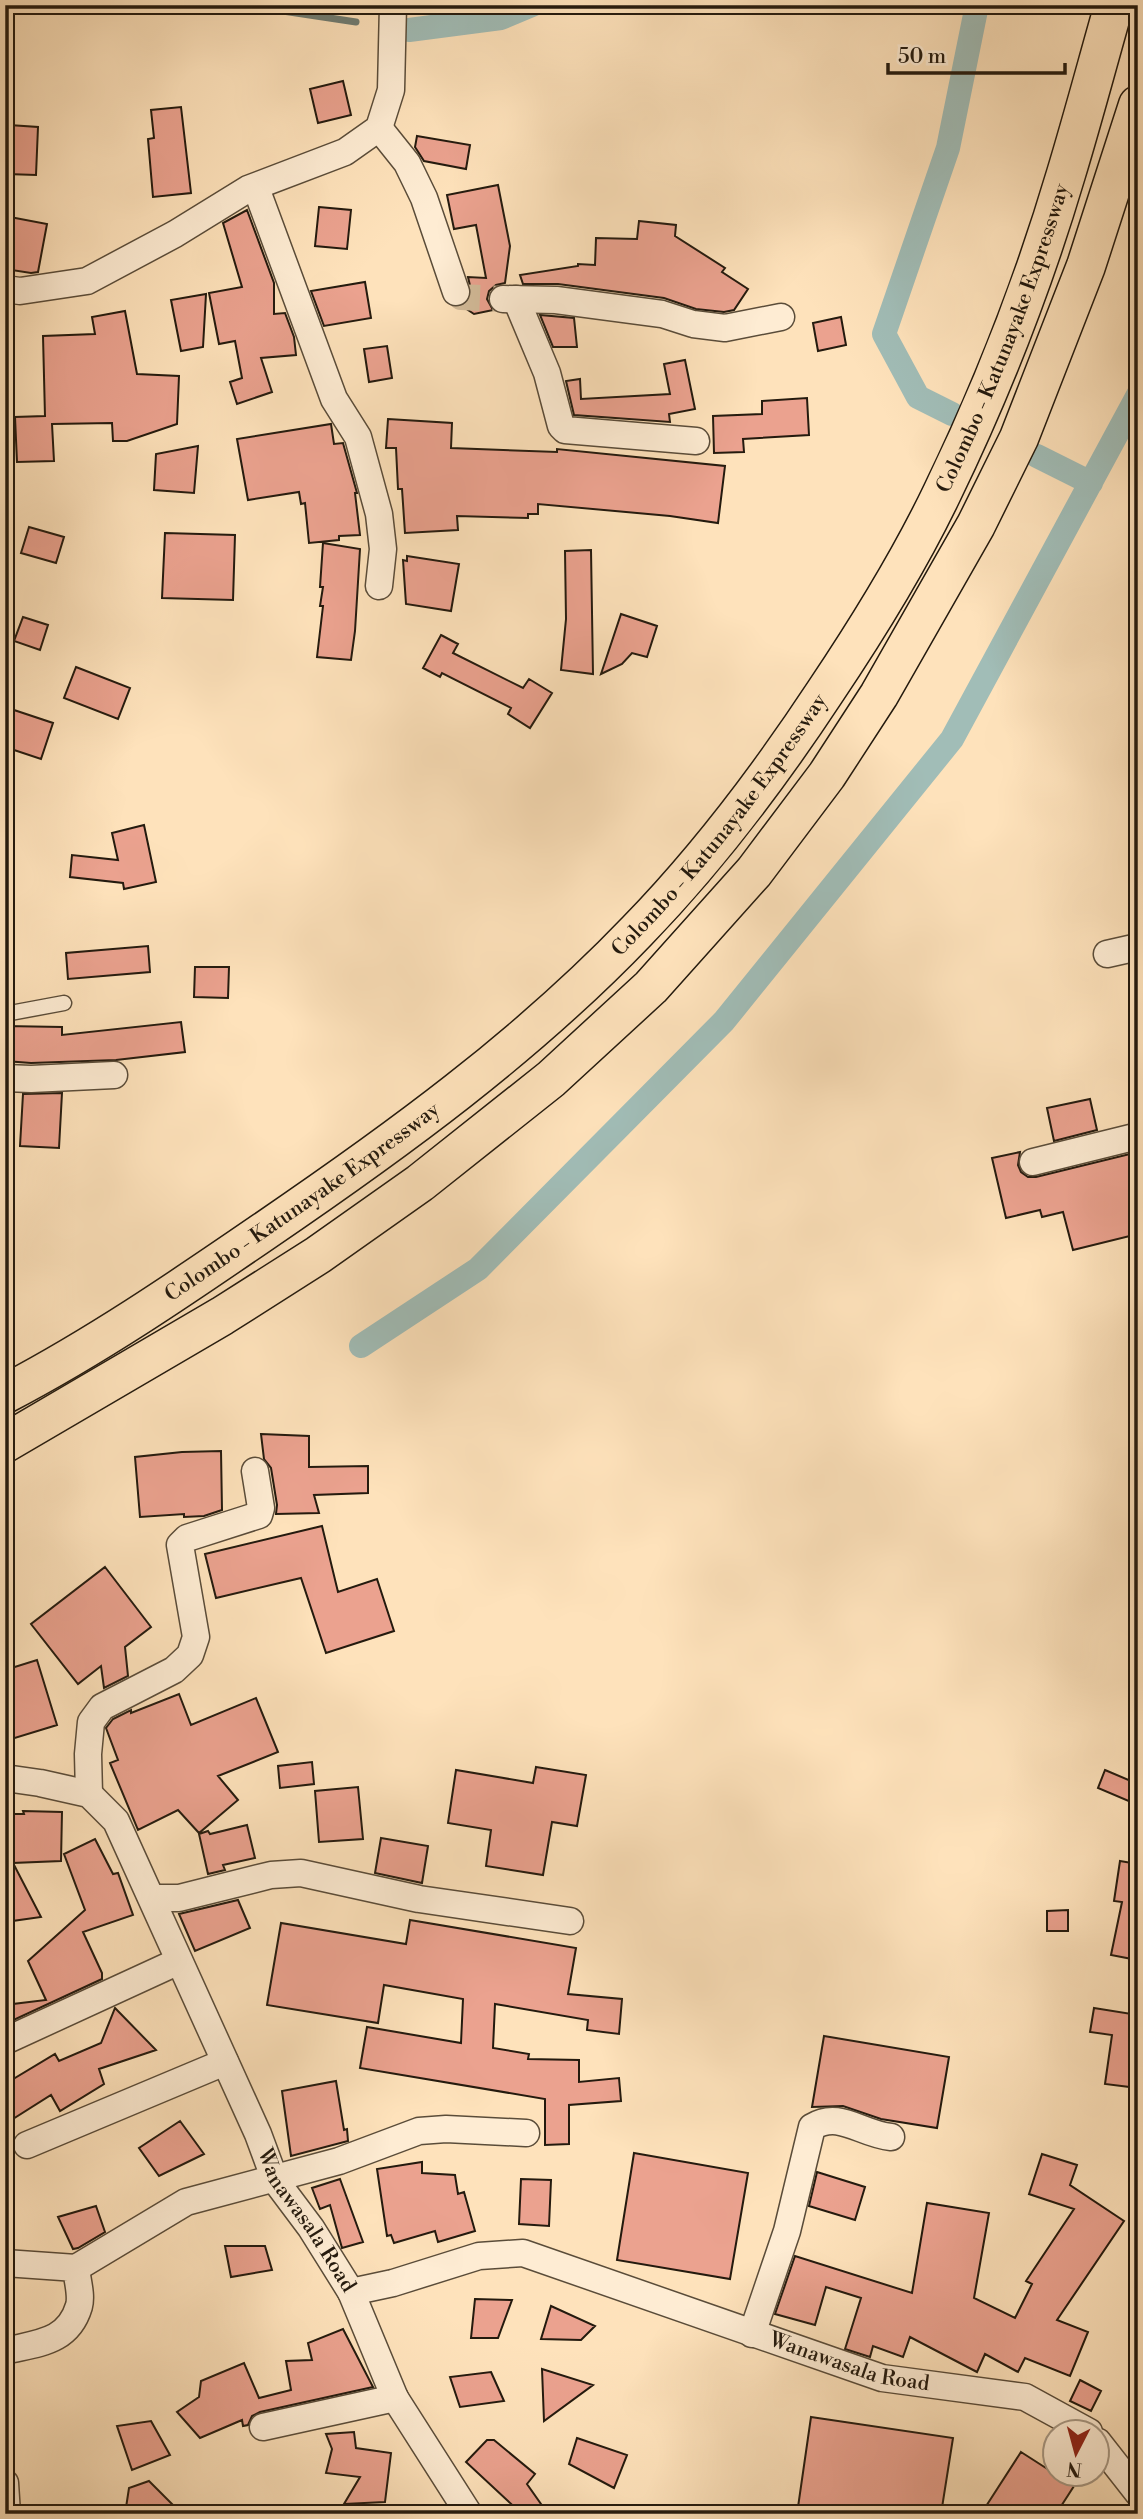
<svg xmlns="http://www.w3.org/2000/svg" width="1143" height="2519" font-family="'Libre Bodoni',serif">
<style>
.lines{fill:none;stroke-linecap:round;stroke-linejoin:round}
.stream{stroke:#6f7c73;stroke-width:7}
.canal{stroke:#a1bdb7;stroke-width:24}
.building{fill:#eba28f;stroke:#241a0e;stroke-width:2}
.street-tunnel{stroke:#d2ba98;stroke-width:26;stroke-dasharray:26 13;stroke-linecap:butt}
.lane-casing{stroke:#5a4c39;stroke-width:17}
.street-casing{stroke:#5a4c39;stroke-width:29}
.highway-casing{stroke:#241a0e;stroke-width:41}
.lane{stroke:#feecd3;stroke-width:14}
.street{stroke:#feecd3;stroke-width:26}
.highway{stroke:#fee2bb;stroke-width:38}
.labels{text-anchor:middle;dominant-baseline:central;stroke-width:5;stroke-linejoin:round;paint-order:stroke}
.street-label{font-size:21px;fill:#241a0e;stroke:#feecd3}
</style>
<rect width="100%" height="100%" fill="#fee2bb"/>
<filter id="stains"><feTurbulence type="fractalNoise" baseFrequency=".00286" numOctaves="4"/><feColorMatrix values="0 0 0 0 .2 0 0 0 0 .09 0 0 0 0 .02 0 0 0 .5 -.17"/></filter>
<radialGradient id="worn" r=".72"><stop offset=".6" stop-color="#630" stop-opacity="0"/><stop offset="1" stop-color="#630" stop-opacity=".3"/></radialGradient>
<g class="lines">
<path class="stream" d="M243 5 356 22"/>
<path class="canal" d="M409 30 501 18 532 5
M952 414 918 397 884 334 948 148 977 5
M1037 456 1091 483
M361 1346 478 1269 724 1021 952 739 1138 395"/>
</g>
<path class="building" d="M343 81 351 115 318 123 310 89Z
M181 107 191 193 153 197 148 139 154 138 151 110Z
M9 125 38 127 36 175 7 174Z
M417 136 470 145 466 169 424 161 415 147Z
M498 185 510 246 505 283 496 285 489 291 487 299 493 310 474 314 462 306 468 302 472 294 468 277 486 278 476 225 454 229 447 195Z
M319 207 351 210 347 249 315 246Z
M247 210 274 283V314L285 313 294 337 296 355 261 358 272 392 237 404 230 382 242 378 235 341 219 344 209 293 242 287 223 223Z
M10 217 47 224 38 272 31 273 5 269V246Z
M639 221 676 225 675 236 725 268 722 272 748 289 734 310 724 312 696 309 664 298 558 284H523L520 275 578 266V264L595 265 596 238 637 239Z
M365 282 371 318 324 326 311 291Z
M206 294 203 347 181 351 171 300Z
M125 311 137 374 179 376 177 424 127 441H113L112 423 52 424 54 461 17 462 15 417 45 416 43 336 95 334 92 317Z
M540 315 574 318 577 347H553Z
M841 317 846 345 818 351 813 323Z
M387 346 392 378 369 382 364 349Z
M685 360 695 409 669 414 670 422 574 415 566 381 580 379 581 399 670 394 664 364Z
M807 398 809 435 743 439 744 452 714 453 713 416 762 414V401Z
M388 419 452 423 451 448 557 452V449L725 466 718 523 670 516 538 504V514H528V518L457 516 458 530 405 533 402 489H398L396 448H386Z
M331 424 334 444 343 443 357 493H355L360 535 339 536V540L309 543 305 503 301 504 299 492 248 500 237 439Z
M198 446 194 493 154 490 156 454Z
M29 527 64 537 56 563 21 553Z
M165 533 235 535 233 600 162 598Z
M323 543 360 549 355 631 351 660 317 657 323 606H320L323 587H320Z
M591 550 593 674 561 670 566 619 565 551Z
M407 556 459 564 451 611 406 604 403 560 407 561Z
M621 614 657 626 647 657 632 653 622 664 601 674Z
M23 617 48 625 40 650 14 641Z
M441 635 458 644 453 653 523 688 529 679 552 693 530 728 508 714 511 708 442 673 440 677 423 668Z
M76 667 130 688 118 719 64 698Z
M5 707 53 723 41 759 5 747Z
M144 825 156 882 124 889 123 883 70 877 72 855 118 860 112 833Z
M148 946 150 972 68 979 66 953Z
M195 967H229L228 998 194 997Z
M181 1022 185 1052 116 1060 31 1063 5 1061V1026L62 1027V1035Z
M62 1093 59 1148 20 1146 23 1094Z
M1090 1099 1097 1130 1054 1141 1047 1108Z
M1020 1152 1018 1165 1021 1172 1028 1177H1036L1138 1152V1234L1073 1250 1063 1212 1042 1217 1040 1210 1006 1218 992 1158Z
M261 1434 309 1436V1467L368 1466V1493L314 1495 319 1513 276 1514 277 1505 271 1468 264 1459Z
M221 1451 222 1510 204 1516 184 1517V1514L140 1517 135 1457 182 1452Z
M322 1526 338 1592 377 1579 394 1631 326 1653 301 1578 216 1598 205 1554Z
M105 1567 151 1627 125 1647 128 1676 104 1688 101 1666 78 1684 31 1624Z
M37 1660 57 1725 5 1741V1670Z
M179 1694 191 1725 256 1698 278 1752 218 1776 238 1800 199 1833 178 1810 138 1830 110 1763 118 1760 106 1728 113 1719 131 1710V1713Z
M312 1762 314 1784 280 1788 278 1766Z
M536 1767 586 1775 577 1826 552 1822 543 1875 486 1866 491 1830 448 1823 456 1770 533 1783Z
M1105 1770 1138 1784V1805L1098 1788Z
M358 1787 363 1839 319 1842 315 1791Z
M23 1811 62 1812 61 1861 13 1863 41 1917 5 1922V1814H24Z
M247 1825 255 1858 223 1865 225 1870 208 1874 199 1834 208 1831 210 1834Z
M381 1838 428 1846 422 1883 375 1873Z
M95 1839 113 1874 118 1873 133 1915 83 1932 102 1973V1979L5 2024V2005L46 2000 28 1961 85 1910 64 1854Z
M1120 1861 1138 1864V1930L1132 1959 1111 1955 1122 1902 1114 1901Z
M238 1900 250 1928 195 1951 179 1914Z
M1068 1910V1931H1047V1911Z
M410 1920 576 1948 568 1994 622 1999 619 2034 587 2030 588 2020 495 2004 493 2048 529 2054 528 2059 579 2060V2082L619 2078 621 2101 569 2105V2144L545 2145V2099L360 2068 367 2027 461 2043 463 1999 384 1985 378 2023 267 2005 281 1923 406 1944Z
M115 2008 156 2050 99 2069 104 2084 60 2111 51 2095 5 2124V2084L55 2054 59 2061 101 2043Z
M1094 2008 1138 2015 1132 2057 1138 2058V2088L1105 2084 1112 2035 1090 2032Z
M824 2036 949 2057 937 2128 881 2119 843 2106 812 2107Z
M336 2081 344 2130 347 2129 348 2141 291 2156 282 2091Z
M180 2121 204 2154 159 2176 139 2148Z
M634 2153 748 2173 730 2279 617 2260Z
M1042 2154 1077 2165 1070 2185 1124 2221 1057 2320 1088 2332 1070 2376 1025 2358 1018 2372 985 2354 977 2372 910 2337 903 2357 873 2346 870 2357 845 2349 861 2298 826 2287 815 2325 775 2314 795 2256 912 2293 927 2203 989 2213 974 2298 1015 2318 1032 2284 1026 2281 1074 2209 1029 2194Z
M422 2162V2173L455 2175 458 2194 464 2192 475 2231 438 2242 435 2231 394 2243 391 2235 387 2236 377 2169Z
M817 2172 865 2187 855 2220 809 2206Z
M340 2179 363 2242 342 2248 330 2205 320 2209 312 2188Z
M521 2179 551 2180 549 2226 519 2224Z
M96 2206 105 2232 78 2248 73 2249 58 2217Z
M225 2246H265L272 2270 231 2277Z
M475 2299 512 2300 498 2338H471Z
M551 2306 595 2326 581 2340 541 2339Z
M343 2329 373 2387 260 2412 252 2416 248 2425 243 2426 242 2420 200 2438 177 2412 199 2397 201 2381 244 2363 259 2398 291 2390 286 2361 312 2360 308 2343Z
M542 2369 593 2385 544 2421Z
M491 2372 504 2401 460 2407 450 2377Z
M1080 2380 1101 2391 1091 2411 1070 2401Z
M811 2417 953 2438 941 2514H797Z
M151 2421 170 2455 132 2470 117 2426Z
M354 2432 356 2448 391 2453 385 2502 344 2504 360 2477 326 2473 332 2449 326 2434Z
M577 2438 627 2455 614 2488 569 2464Z
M487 2440H494L535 2474 527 2484 548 2514H522L466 2462Z
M1021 2452 1074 2486 1056 2514H981Z
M149 2481 182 2514H125L129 2488Z"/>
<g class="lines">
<path class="street-tunnel" d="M456 292 461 297 503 299"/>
<g class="lane-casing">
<path id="lane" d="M5 1014 64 1003"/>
</g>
<g class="street-casing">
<g id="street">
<path d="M379 128 407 163 424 198 456 292"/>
<path d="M256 188 334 399 358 437 379 514 383 549 379 586"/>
<path d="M5 289 20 291 87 281 175 234 248 189 345 152 379 128 391 90 393 5"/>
<path d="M503 299 556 300 662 314 693 324 725 328 781 317"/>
<path d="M516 299 547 373 561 426 565 430 696 441"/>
<path d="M1107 954 1138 947"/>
<path d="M5 1078 31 1079 114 1075"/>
<path d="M1033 1162 1138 1136"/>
<path id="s1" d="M5 1778 40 1783 89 1794 116 1821 258 2134 275 2180 311 2228 351 2292 393 2283 479 2256 523 2253 882 2378 1025 2397 1089 2432"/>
<path d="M89 1794 88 1754 91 1722 102 1707 174 1670 190 1655 196 1637 180 1545 187 1538 259 1515 261 1508 255 1471"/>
<path d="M152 1898H179L271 1875 301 1873 419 1899 570 1921"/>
<path d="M5 2041 179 1961"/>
<path d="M27 2145 225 2062"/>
<path d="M5 2263 76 2268C77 2279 82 2295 79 2306 68 2343 37 2343 5 2351"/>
<path d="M76 2268 186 2202 339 2161 419 2131 446 2129 526 2133"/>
<path d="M351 2292 395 2398 469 2514"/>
<path d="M752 2334 787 2231 812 2127C840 2110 860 2134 891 2137"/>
<path d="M263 2427 395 2398"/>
<path d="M1098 2442 1138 2493"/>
<path d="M5 2483 7 2514"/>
</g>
</g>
<g class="highway-casing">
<g id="highway">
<path id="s2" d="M5 1394C95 1347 180 1289 263 1232 395 1142 526 1047 637 931 708 858 769 777 825 692 868 628 909 562 942 493 991 392 1034 282 1066 174 1083 118 1098 61 1114 5"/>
<path d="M5 1443 222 1316 318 1255 420 1183 551 1079 651 987 754 872 827 775 879 695 976 525 1019 438 1086 266 1138 105"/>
</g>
</g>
<use href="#lane" class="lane"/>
<use href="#street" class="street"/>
<use href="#highway" class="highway"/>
</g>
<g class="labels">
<g class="street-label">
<text stroke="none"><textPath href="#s2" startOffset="1488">Colombo - Katunayake Expressway</textPath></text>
<text stroke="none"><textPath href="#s2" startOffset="920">Colombo - Katunayake Expressway</textPath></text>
<text stroke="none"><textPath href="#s2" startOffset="354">Colombo - Katunayake Expressway</textPath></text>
<text stroke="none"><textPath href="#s1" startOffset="567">Wanawasala Road</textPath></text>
<text stroke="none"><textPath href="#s1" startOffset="1174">Wanawasala Road</textPath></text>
</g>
</g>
<rect width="1143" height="2519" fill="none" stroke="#fee2bb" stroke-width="28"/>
<rect x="7" y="7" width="1129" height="2505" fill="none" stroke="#241a0e" stroke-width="3.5"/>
<rect x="14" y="14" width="1115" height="2491" fill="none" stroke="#241a0e" stroke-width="2"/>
<g transform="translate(1076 2453) rotate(186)"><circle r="33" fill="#feecd3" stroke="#a79884" stroke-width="2"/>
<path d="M0-5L12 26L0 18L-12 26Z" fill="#8f2418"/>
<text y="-10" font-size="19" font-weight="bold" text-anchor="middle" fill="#241a0e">N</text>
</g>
<path d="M888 63v10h177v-10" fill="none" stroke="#241a0e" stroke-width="3.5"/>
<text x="898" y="63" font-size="21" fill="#241a0e" stroke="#feecd3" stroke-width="5" paint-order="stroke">50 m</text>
<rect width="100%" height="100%" filter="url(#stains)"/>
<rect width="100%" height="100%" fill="url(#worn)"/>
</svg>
